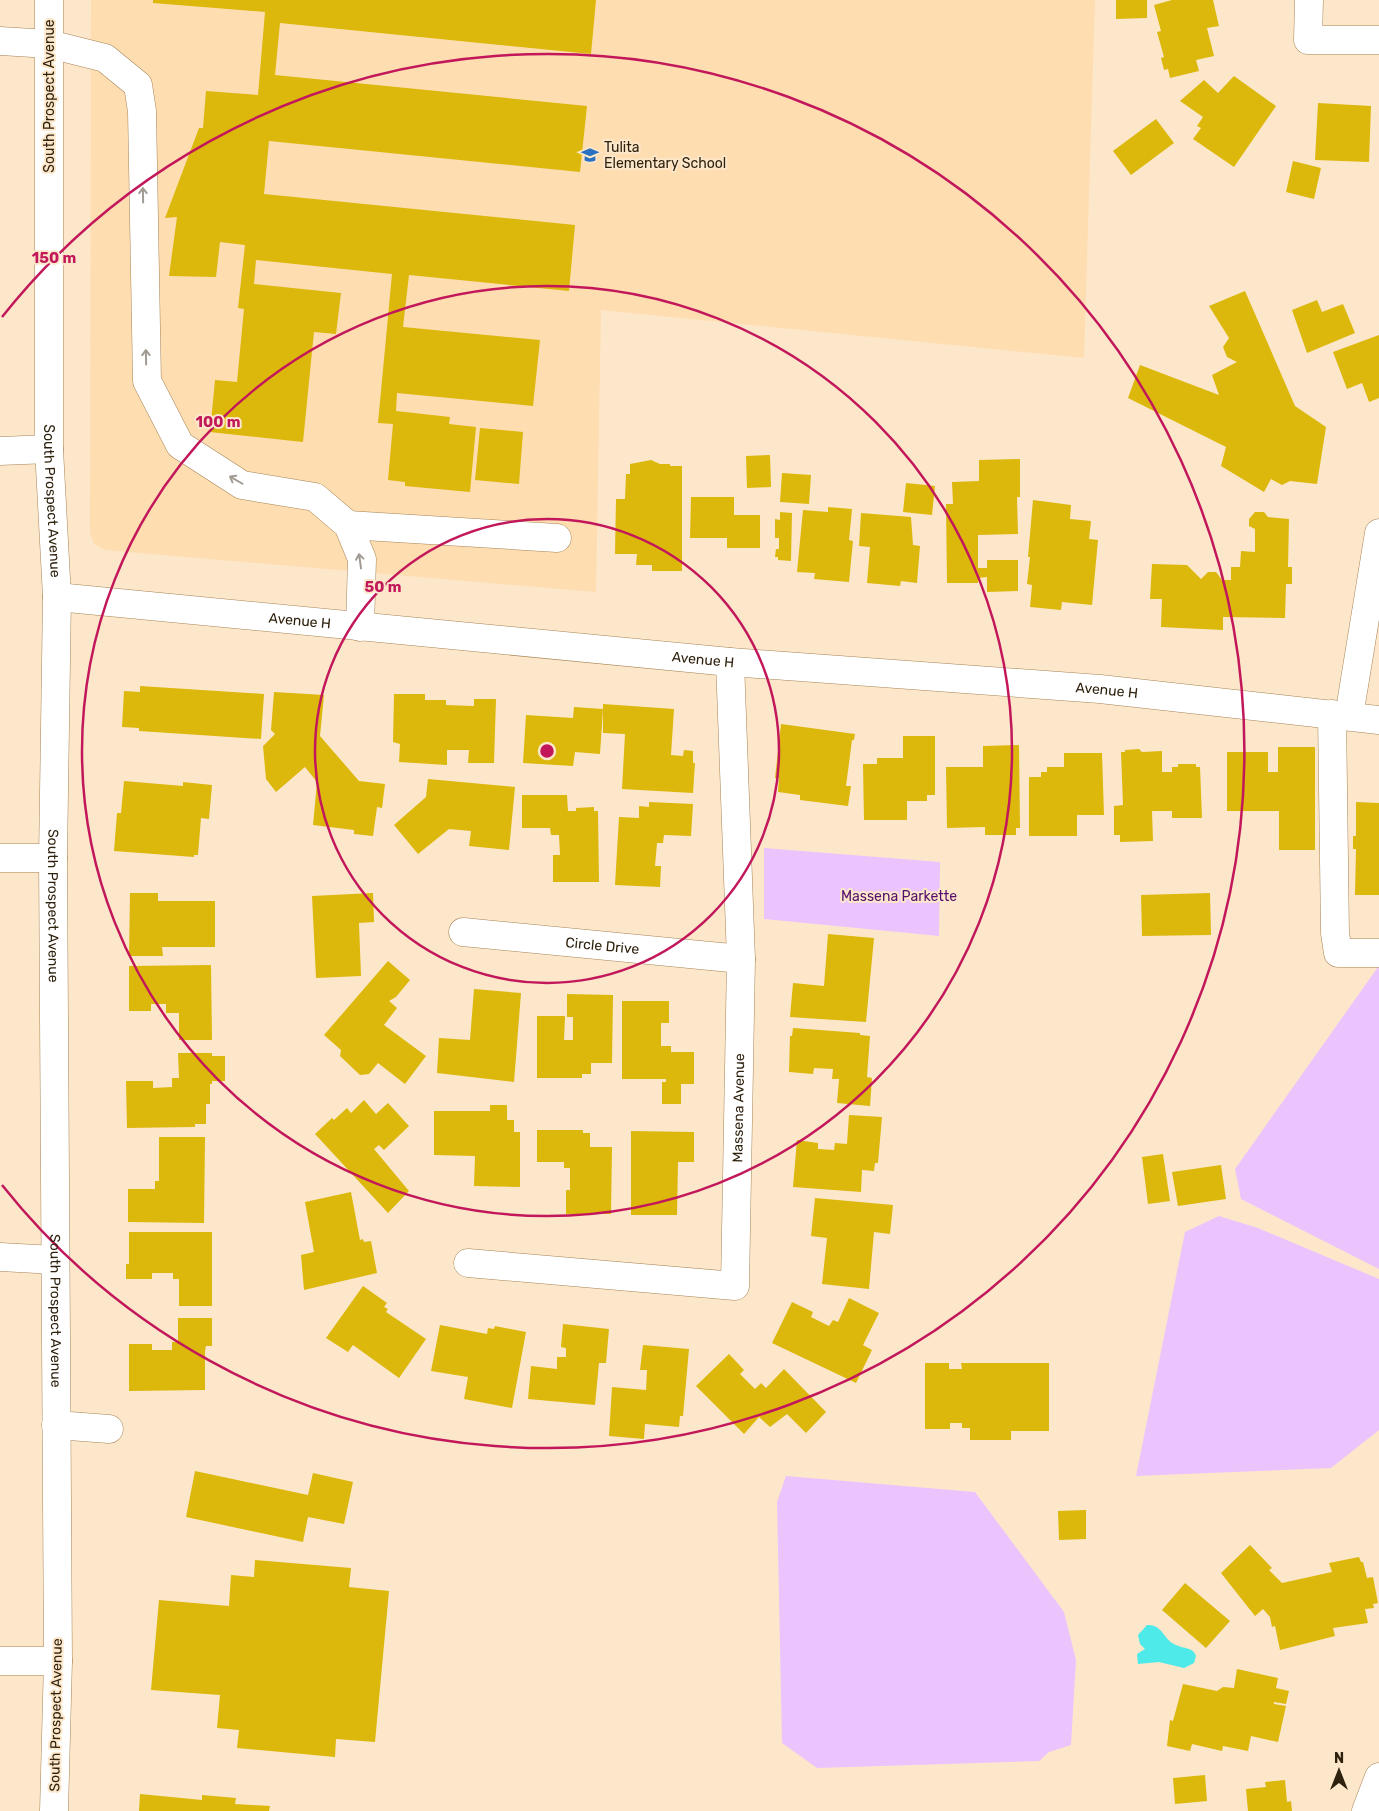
<svg xmlns="http://www.w3.org/2000/svg" width="1379" height="1811" font-family="Rubik,sans-serif">
<style>
.built{fill:#feddb1}
.green{fill:#ebc4fe}
.water{fill:#4deae9}
.building{fill:#dcb70c}
.lines{fill:none;stroke-linecap:round;stroke-linejoin:round}
.minor-casing{stroke:#a68456;stroke-width:29}
.major-casing{stroke:#a68456;stroke-width:29}
.minor{stroke:#fff;stroke-width:28}
.major{stroke:#fff;stroke-width:28}
.oneway{stroke:#a19b93}
.ring{fill:none;stroke:#c2185b;stroke-width:2.5}
.labels{text-anchor:middle;dominant-baseline:central;stroke-width:4;stroke-linejoin:round;paint-order:stroke}
.street-label{font-size:14px;fill:#2e210e;stroke:#fde7ca}
.poi-label{font-size:14px;fill:#2e210e;stroke:#fde7ca;text-anchor:start}
.park-label{font-size:14px;fill:#530e6c;stroke:#fde7ca}
.centre{fill:#c2185b;stroke:#fde7ca;stroke-width:2.5}
.ring-label{font-size:15px;text-anchor:middle;font-weight:bold;fill:#c2185b;stroke:#fde7ca;stroke-width:4;stroke-linejoin:round;paint-order:stroke}
</style>
<rect width="100%" height="100%" fill="#fde7ca"/>
<path class="built" d="M91 0H1095L1084 358 601 310 596 592 105 550 94 544 90 533Z"/>
<path class="green" d="M764 848 940 862 939 936 764 919Z
M1378 967 1379 968V1269L1241 1199 1235 1169Z
M1219 1216 1258 1228 1379 1279V1430L1331 1468 1136 1476 1185 1232Z
M786 1476 975 1492 1064 1612 1076 1660 1071 1745 1049 1752 1039 1761 817 1768 782 1743 777 1502Z"/>
<path class="water" d="M1147 1625C1163 1624 1163 1640 1176 1645 1184 1649 1193 1647 1196 1656L1194 1663 1184 1668 1159 1662 1138 1664 1137 1654 1145 1649 1140 1644 1138 1635Z"/>
<path class="building" d="M153 0H596L591 54 280 23 275 75 587 106 580 172 269 141 264 194 575 225 569 291 409 275 403 327 540 340 533 406 397 393 396 411 450 417 449 424 476 427 470 492 405 486V482L388 480 393 424 378 423 392 274 256 260 254 284 341 293 336 334 314 332 303 442 210 432 215 380 237 382 244 309 238 308 245 245 220 242 216 277 169 276 177 217 165 218 199 128H203L206 91 258 95 265 12 153 3Z
M1116 0H1147V18L1116 19Z
M1172 0H1213L1219 26 1207 28 1214 56 1196 60 1199 71 1170 78 1168 69 1164 70 1161 58 1164 57 1157 32 1161 31 1154 5Z
M1234 76 1276 106 1234 167 1193 139 1201 128 1197 126 1203 117 1180 101 1204 80 1218 93Z
M1318 103 1371 106 1369 162 1315 160Z
M1156 119 1174 143 1131 175 1113 151Z
M1293 161 1321 168 1314 199 1286 192Z
M1245 291 1295 406 1326 427 1317 484 1290 481 1282 485 1271 479 1264 492 1221 466 1226 447 1128 398 1140 365 1219 395 1212 375 1237 362 1227 357 1223 347 1229 338 1209 306Z
M1317 300 1322 312 1343 304 1355 333 1307 353 1292 310Z
M1379 335V398L1369 402 1362 383 1347 389 1333 352Z
M480 428 523 432 519 484 475 480Z
M770 455 771 487 747 488 746 456Z
M1020 459V497H1017L1018 534 978 535V568H987V560H1018V591L987 592V577L978 578V583H947L946 504H953L952 482 979 481V460Z
M651 460 660 464H670V466H682V571H652V565H636L637 554H615L616 499H625L626 474H630V464Z
M782 473 811 475 809 504 780 502Z
M906 483 935 486 932 515 903 512Z
M691 497H734V515H760V548H727V538H690Z
M1033 500 1071 505 1070 519 1091 521 1089 539 1098 540 1092 605 1062 602 1061 610 1030 607 1032 585 1027 584 1030 557H1028Z
M828 507 852 509 849 540 853 541 849 582 814 579 815 573 797 572 803 510 828 512Z
M780 512 792 513 791 561 778 560V557H775L776 549H779V538H775V519L780 520Z
M1255 512H1264L1268 517 1289 519 1288 567H1292V584H1286L1285 618 1223 617V630L1161 627 1162 599H1150L1152 564 1187 565 1201 579 1208 572H1216L1222 580H1231V567H1240L1241 551 1255 552V529L1249 526V519Z
M861 513 911 517 913 545 920 546 917 583 901 581 900 586 867 583 870 547 859 546Z
M140 686 264 694 261 739 139 731V728L122 727 124 691 140 692Z
M274 692 324 695 320 736 359 781 385 784 382 808 377 807 373 836 354 834V830L313 825 317 782 305 767 276 792 266 779 263 746 275 734 271 730Z
M394 694H425V700H446V705L474 706V699H496L494 763H468L469 750H447V765L399 762 400 744 393 742Z
M603 704 674 709 671 755 683 756 684 750 693 751V763H695L693 793 622 789 625 734 603 733Z
M574 707 603 709 600 754 575 752 573 766 523 763 526 715 573 718Z
M781 724 855 734 854 740H852L846 786H851L848 806 800 800V795L778 792 779 778H775Z
M903 736H935V795H927V801H907V820H864L863 764H877V758H903Z
M1019 745 1020 828H1016V835H985V827L947 828 946 767H983V746Z
M1278 747H1315V850H1279V811H1227V752H1268V772H1278Z
M1139 749 1142 752 1162 751V772H1172V767H1178V764H1196V767H1200L1202 818H1172V811H1152L1153 841 1120 842V835H1114V806L1123 805 1121 752H1125V750Z
M1064 753H1102L1104 815H1077V836H1029V777H1041V772H1047V767H1064Z
M428 779 515 787 509 850 469 846 471 831 449 829 418 854 394 825 426 797Z
M124 781 183 786V782L212 785 209 819 201 818 198 855H194V857L114 851 117 813H121Z
M522 795H567L568 811H576V808L594 807V811H598L599 882H553V855H560L559 835H551L550 828H522Z
M649 802 693 804 691 836 664 835 663 843H657L655 866H661L660 887 615 885 619 817 639 818V806L649 807Z
M1356 802 1379 803V895H1355L1356 849H1353V836H1356Z
M130 893H158V901H215V947H162L163 956H129Z
M373 893 374 922 359 923 361 976 316 978 312 896Z
M1210 893 1211 935 1142 936 1141 895Z
M828 934 874 938 866 1022 790 1017 793 983 824 986Z
M388 961 410 980 396 997 389 1001 397 1008 384 1025 426 1056 405 1084 378 1063 369 1074 360 1075 340 1056 341 1050 324 1035Z
M211 965 212 1040H179V1013H166V1004H151V1011H129V966Z
M474 989 521 993 514 1082 437 1073 439 1038 470 1040Z
M567 994 613 995 612 1063H591V1074H582V1078H537V1016H565L564 1040H573V1017H567Z
M622 1001H669V1023H661V1046H671V1052H694V1084H681V1104H662V1082H666V1079H622Z
M793 1028 860 1033V1035L870 1036 867 1077 872 1078 870 1106 837 1103 839 1079H832L833 1069 814 1068 813 1074 789 1072 790 1036H792Z
M178 1053H212V1056H225V1081H212V1084H210V1104H206V1124H195V1127L127 1128 126 1081H153V1088L172 1087V1078H179Z
M364 1100 376 1114 388 1103 409 1126 384 1150 379 1145 374 1149 409 1191 388 1213 315 1134 332 1118 334 1120 347 1108 351 1113Z
M490 1105H507V1120H514V1132H520V1187L474 1186 475 1156 434 1155V1111H490Z
M849 1115 882 1117 878 1163H875L874 1171 862 1170 861 1192 793 1187 797 1140 818 1143V1149L834 1150 835 1143 847 1144Z
M537 1130H583V1133H590V1147H612L611 1214H566V1190H570V1168H564V1162H537Z
M631 1131 694 1132V1162H678L677 1215H631Z
M159 1137H205L204 1223 128 1222V1189H155V1181H159Z
M1163 1154 1170 1201 1148 1204 1142 1157Z
M1221 1165 1226 1199 1178 1206 1172 1172Z
M351 1192 360 1240 363 1239 364 1242 371 1241 377 1273 304 1290 301 1255 314 1252 305 1202Z
M815 1198 893 1205 890 1234 874 1232 869 1289 822 1284 827 1238 811 1236Z
M129 1232H212V1306H179V1279H173V1273H152V1279H126V1264H129Z
M363 1286 387 1303 384 1307 388 1309 386 1312 426 1339 399 1378 353 1345 348 1352 326 1338Z
M849 1298 879 1313 863 1345 872 1350 856 1383 772 1343 792 1302 813 1312 811 1317 829 1326 833 1320 838 1322Z
M178 1318H212V1346H206L205 1351V1390L129 1391V1344H152V1350H172V1342H178Z
M563 1324 609 1329 606 1363H599L595 1405 528 1399 531 1366 557 1369V1357H566V1348L561 1347Z
M440 1325 487 1334 488 1328 494 1329 495 1326 526 1332 512 1408 464 1399 468 1377 431 1371Z
M643 1345 689 1349 683 1416H680L679 1427 645 1424 644 1439 609 1436 612 1387 646 1390 647 1370H640Z
M729 1354 744 1370 740 1374 755 1389 761 1383 766 1388 784 1369 826 1412 806 1433 787 1414 770 1427 759 1417 744 1434 696 1386Z
M925 1363H949V1369H962L961 1363H1049V1431H1011V1440H970V1428H962V1423H950V1429H925Z
M195 1471 308 1495 313 1473 353 1482 344 1524 308 1517 303 1542 186 1517Z
M1086 1510V1539L1059 1540 1058 1511Z
M1250 1545 1272 1568 1269 1570 1282 1583 1332 1572 1329 1563 1359 1557 1361 1562H1363L1367 1578 1373 1577 1378 1603 1373 1604 1374 1608 1365 1609 1368 1623 1333 1628 1335 1636 1280 1650 1275 1626 1272 1627 1270 1617 1263 1609 1255 1616 1221 1573Z
M255 1560 351 1568 349 1587 389 1591 375 1742 336 1739 335 1757 237 1748 239 1730 217 1728 220 1695 151 1690 159 1600 229 1606 231 1575 254 1577Z
M1185 1583 1230 1621 1206 1648 1162 1610Z
M1237 1669 1278 1678 1276 1688 1289 1691 1286 1704 1274 1702V1704L1286 1706 1278 1742 1251 1736 1248 1751 1223 1746 1222 1751 1192 1744 1190 1751 1167 1746 1170 1720 1173 1721 1183 1684 1217 1691 1223 1687 1234 1688Z
M1205 1775 1207 1801 1175 1804 1173 1778Z
M1285 1780 1287 1802 1291 1801 1292 1811H1248L1246 1789 1266 1787 1265 1782Z
M140 1794 202 1800V1795L236 1798 235 1804 270 1806 269 1811H139Z"/>
<g class="lines">
<g class="minor-casing">
<g id="minor">
<path d="M1309 0 1308 40H1379"/>
<path d="M0 41 49 44 105 58 138 85 142 111 147 381 180 445 242 485 315 497 348 525 362 559 360 627"/>
<path d="M0 451 49 449"/>
<path d="M348 525 557 538"/>
<path id="s1" d="M57 597 730 662 1100 689 1379 720"/>
<path d="M1332 714 1335 933 1338 953H1379"/>
<path d="M1349 716 1379 533"/>
<path d="M0 858H53"/>
<path id="s2" d="M463 932 741 959"/>
<path d="M0 1257 55 1260"/>
<path id="s3" d="M468 1263 735 1286 741 959 730 662"/>
<path d="M56 1425 109 1429"/>
<path d="M0 1661H58"/>
<path d="M1366 1811 1379 1777"/>
</g>
</g>
<g class="major-casing">
<g id="major">
<path id="s4" d="M49 0V449L57 597 53 858 58 1661 54 1811"/>
</g>
</g>
<use href="#minor" class="minor"/>
<use href="#major" class="major"/>
</g>
<defs><path id="oneway-shaft" d="M-6 0H5M1.5-3L5.5 0L1.5 3" fill="none" stroke-width="1.6" stroke-linecap="round" stroke-linejoin="round" transform="scale(1.25)"/></defs>
<g class="oneway">
<use href="#oneway-shaft" transform="translate(143 195) rotate(-91)"/>
<use href="#oneway-shaft" transform="translate(146 357) rotate(-91)"/>
<use href="#oneway-shaft" transform="translate(236 480) rotate(-150)"/>
<use href="#oneway-shaft" transform="translate(360 561) rotate(-98)"/>
</g>
<g class="ring">
<circle cx="547" cy="751" r="232"/>
<circle cx="547" cy="751" r="465"/>
<path d="M2 317A697 697 0 1 1 2 1185"/>
</g>
<defs>
<g id="school-bare" transform="scale(1.35)"><path d="M0-5L7-2L0 1L-7-2ZM-4 1L0 2.5L4 1V4Q0 6-4 4Z" fill="#2a71c2" stroke="#fde7ca" stroke-width="2.5" paint-order="stroke"/></g>
</defs>
<g fill-rule="evenodd">
<use href="#school-bare" x="590" y="155"/>
</g>
<g class="labels">
<g class="street-label">
<text transform="translate(49 96) rotate(-90)">South Prospect Avenue</text>
<text stroke="none"><textPath href="#s4" startOffset="501">South Prospect Avenue</textPath></text>
<text stroke="none"><textPath href="#s1" startOffset="244">Avenue H</textPath></text>
<text stroke="none"><textPath href="#s1" startOffset="649">Avenue H</textPath></text>
<text stroke="none"><textPath href="#s1" startOffset="1054">Avenue H</textPath></text>
<text stroke="none"><textPath href="#s4" startOffset="906">South Prospect Avenue</textPath></text>
<text stroke="none"><textPath href="#s2" startOffset="140">Circle Drive</textPath></text>
<text stroke="none"><textPath href="#s3" startOffset="446">Massena Avenue</textPath></text>
<text stroke="none"><textPath href="#s4" startOffset="1311">South Prospect Avenue</textPath></text>
<text transform="translate(56 1715) rotate(-89)">South Prospect Avenue</text>
</g>
<g class="poi-label">
<text x="604" y="147">Tulita<tspan x="604" dy="16">Elementary School</tspan></text>
</g>
<g class="park-label">
<text x="899" y="896">Massena Parkette</text>
</g>
</g>
<circle cx="547" cy="751" r="8" class="centre"/>
<g class="ring-label">
<text x="54" y="263">150 m</text>
<text x="218" y="427">100 m</text>
<text x="383" y="592">50 m</text>
</g>
<g transform="translate(1339 1771)" stroke="#fde7ca" stroke-width="4" paint-order="stroke">
<path d="M0-4L9 19L0 12L-9 19Z" fill="#2e210e"/>
<text y="-8" font-size="14" font-weight="bold" text-anchor="middle" fill="#2e210e">N</text>
</g>
</svg>
